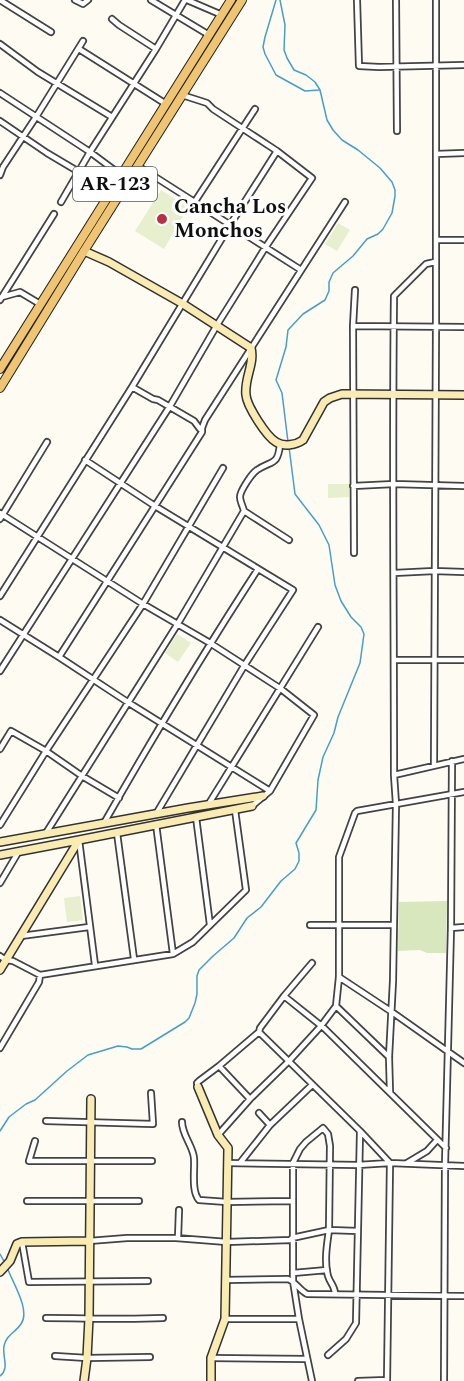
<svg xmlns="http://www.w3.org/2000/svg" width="464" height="1381" font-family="Spectral,serif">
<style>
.green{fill:#d8e7be}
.pitch{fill:#e7efcf}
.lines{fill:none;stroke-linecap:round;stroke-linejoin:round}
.stream{stroke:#479fc5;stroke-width:1.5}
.street-casing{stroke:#434343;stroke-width:8}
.secondary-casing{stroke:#323232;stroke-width:10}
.primary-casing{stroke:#212121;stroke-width:10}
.street{stroke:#fff;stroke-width:4.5}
.secondary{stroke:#faebb3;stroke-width:7}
.primary{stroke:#efc472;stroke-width:8}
.poi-dot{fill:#b73044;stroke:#fff;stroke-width:2}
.labels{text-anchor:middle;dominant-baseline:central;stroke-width:6;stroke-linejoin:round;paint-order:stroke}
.shield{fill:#fff;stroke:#585858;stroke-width:1.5}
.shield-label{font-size:20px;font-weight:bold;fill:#101010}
.poi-label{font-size:21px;font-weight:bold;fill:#101010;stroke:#fff;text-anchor:start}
</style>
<rect width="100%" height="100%" fill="#fefbf3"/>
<path class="green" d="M447 901 446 953H427L420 950 398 951 399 902Z"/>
<path class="pitch" d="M161 190 188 207 164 249 135 231Z
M338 223 350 230 337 251 325 244Z
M328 484H349V497L328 498Z
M177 634 191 643 178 662 165 653Z
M80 896 83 920 67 922 64 898Z"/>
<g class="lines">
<path class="stream" d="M276 0 265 37 263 47 265 54 276 75 305 91 319 90
M280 0 285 25 284 50 287 58 294 70 306 75 315 82 320 90 327 120 333 130 342 140 358 150 380 168 392 182 395 190V196L392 213 383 229 378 234 367 239 353 256 333 273 329 282V291L325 300 303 314 288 330 286 347 276 380 282 393 288 442
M0 1131 9 1117 26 1104 35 1100 67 1071 88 1055 118 1046 127 1047 132 1049H141L185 1022 189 1018 195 1003 197 994V976L199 970 213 956 234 938 247 918 261 907 281 881 295 869 299 861V853L296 843 316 810 318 780 323 757 334 733 338 717 360 663 364 634 361 627 351 617 341 601 335 585 329 545 319 525 295 494 289 447
M0 1254 5 1263
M0 1376C10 1368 2 1357 4 1346 6 1335 15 1333 21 1324 31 1310 12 1282 7 1267"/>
<g class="street-casing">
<path id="street" d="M0 0 51 32
M75 0 83 4 88 0
M151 0 209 35
M187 0 222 15
M357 0 359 66 379 67 464 65
M396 0 397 131
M112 19 119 25 156 49
M0 44 38 72 112 117
M79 49 166 104
M0 93 90 152 121 175
M0 121 47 153 79 172
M436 154 464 153
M138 166 301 270
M0 175 3 167 36 117 83 41
M61 202 90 152 156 49 185 0
M194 203 255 109
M436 240H464
M2 297 20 292 40 304
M0 300 54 214
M353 326 464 327
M132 387 153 399 158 400 194 421 200 429
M85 460 155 506 293 590 244 666 156 814
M353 486 394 484 464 486
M244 511 289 540
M0 513 143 604 210 643 281 689 314 715 270 791 252 806
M0 519 47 442
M354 553 353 326 355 290
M394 573 434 571 464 572
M0 596 132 387 230 225 277 151
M0 620 59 657 129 703 270 791
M59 657 202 432V428L205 420 345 202
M394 660H464
M0 671 120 484 170 406 217 325 265 248 312 178 277 151 213 109 207 103 182 95
M0 749 11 731 46 751 82 776 119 798
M434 765 436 327V0
M394 775 464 759
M208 805 318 627
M196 817 210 925
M104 823C153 737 204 652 258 569
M156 824 173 954
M0 825 46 751 143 604 223 468
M46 833 177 625 244 511C243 506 240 502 240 497 240 491 252 473 257 470 272 460 278 466 280 444
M117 833 134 959
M79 840 95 965
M0 883 19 851
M310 925H394
M451 928 464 927
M21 936 89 927
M0 956 6 960 13 961 40 975 173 954 193 942 246 890 235 810
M339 977 392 1012 464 1063
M284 996 324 1028 446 1148
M336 1006 389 1057
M259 1032 360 1131 390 1163 387 1381
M0 1048 39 982 40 975
M219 1066 250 1099
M198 1087 197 1083 199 1081 219 1066 259 1032 260 1028 284 996 312 963
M390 1092 389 1057 393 981 396 804 394 775C394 615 392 456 394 296L426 264 435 262
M259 1113 270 1125
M46 1121 153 1124 151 1093
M182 1122C182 1135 193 1146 194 1158 195 1170 191 1191 199 1200L227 1202 293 1201
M218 1135 250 1099 289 1061 321 1026 336 1006 339 977V857L355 813 357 811 464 792
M35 1141 29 1161H152
M227 1163 358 1165 390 1163 464 1166
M240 1163 270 1125 312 1085
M407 1163 427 1151 437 1140
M27 1201H139
M178 1238 179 1210
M89 1241 127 1238H176L227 1242 290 1240 292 1238 329 1230 330 1146 328 1134 323 1128 306 1142 300 1149 293 1163V1281L299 1319 312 1381
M22 1242 29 1282 148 1281
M293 1273 327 1270
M225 1280 288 1279C296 1282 299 1290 307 1294L464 1296
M335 1294C335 1286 330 1283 328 1276 324 1261 327 1245 329 1230L358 1231
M46 1318C85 1318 124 1320 163 1318
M225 1319H299
M328 1355 346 1339 356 1323 360 1132
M55 1356 87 1358 150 1357
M211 1358 307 1359
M358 1381 387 1380
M444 1381 445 1165 451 928 452 761"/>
</g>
<g class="secondary-casing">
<path id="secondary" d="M84 251 109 262 183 304 251 348C255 364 244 378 246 395 247 406 266 436 276 442 284 447 296 445 303 440L324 402 330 398 342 394 464 395
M0 842 188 808 263 796
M0 855 79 840
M0 970 79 840 252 806
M198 1087 218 1135 228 1148 225 1319 211 1358V1381
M0 1272 10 1261 17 1244 22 1242 89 1241
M84 1381 87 1358 89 1318 91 1099"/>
</g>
<g class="primary-casing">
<path id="primary" d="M0 369 231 0
M0 388 84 251 242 0"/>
</g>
<use href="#street" class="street"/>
<use href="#secondary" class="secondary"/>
<use href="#primary" class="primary"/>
</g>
<circle class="poi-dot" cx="162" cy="219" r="6"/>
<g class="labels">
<rect class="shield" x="73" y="167" width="84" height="34" rx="4.5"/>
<g class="shield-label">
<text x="115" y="184">AR-123</text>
</g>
<g class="poi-label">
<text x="174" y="207">Cancha Los<tspan x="174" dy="24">Monchos</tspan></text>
</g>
</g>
</svg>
